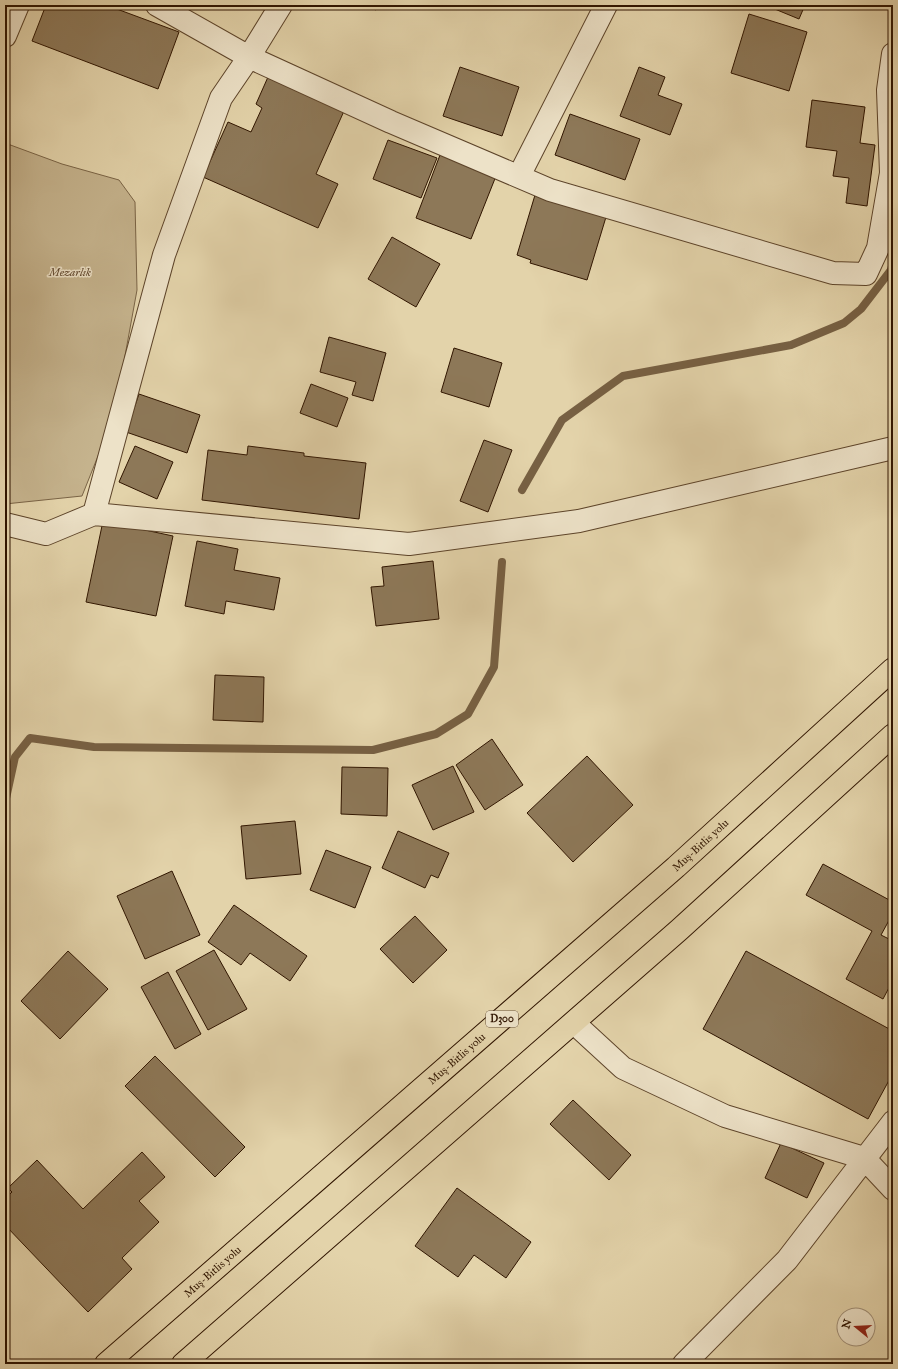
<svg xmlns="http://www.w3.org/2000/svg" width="898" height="1369" font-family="'IM FELL Great Primer',serif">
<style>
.green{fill:#c5b38d;stroke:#7a6446}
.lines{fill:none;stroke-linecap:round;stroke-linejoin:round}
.stream{stroke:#776043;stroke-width:8}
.building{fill:#8d7858;stroke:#301500}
.minor-casing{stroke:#5d442a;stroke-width:24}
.highway-casing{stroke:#301500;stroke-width:24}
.minor{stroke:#ede2c8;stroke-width:22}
.highway{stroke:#e3d3aa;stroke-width:22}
.labels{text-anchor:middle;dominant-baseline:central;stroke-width:3;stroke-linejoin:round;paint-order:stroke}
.shield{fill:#ede2c8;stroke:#69523c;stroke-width:1}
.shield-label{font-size:10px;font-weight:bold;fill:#301500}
.park-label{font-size:11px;font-style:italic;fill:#5d442a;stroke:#ede2c8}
.street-label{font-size:11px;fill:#301500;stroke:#ede2c8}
</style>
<rect width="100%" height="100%" fill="#e3d3aa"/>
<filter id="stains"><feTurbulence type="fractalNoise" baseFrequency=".005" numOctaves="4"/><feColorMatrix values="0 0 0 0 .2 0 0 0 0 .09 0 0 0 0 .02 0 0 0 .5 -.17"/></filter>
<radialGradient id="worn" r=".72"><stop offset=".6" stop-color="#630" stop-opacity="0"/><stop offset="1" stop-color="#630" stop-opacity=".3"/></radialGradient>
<path class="green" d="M5 143 62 164 119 180 135 202 137 290 114 416 82 496 5 504Z"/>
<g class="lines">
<path class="stream" d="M522 490 562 420 623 376 791 345 844 323 861 309 891 270 893 262
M5 803 15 757 30 738 94 747 373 750 436 734 468 714 494 667 502 562"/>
</g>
<path class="building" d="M46 5H106L179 32 158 89 32 41Z
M367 5H379L376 10Z
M765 5H805L799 19Z
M749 14 807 32 789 91 731 73Z
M460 67 519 87 502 136 443 116Z
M639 67 665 77 658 95 682 104 670 135 620 116Z
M268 77 344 111 316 174 338 184 318 228 203 177 228 122 251 132 262 108 256 104Z
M812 100 865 107 860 143 875 145 867 206 846 203 849 178 833 176 837 151 806 147Z
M570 114 640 139 625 180 555 155Z
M388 140 437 158 421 198 373 179Z
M440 155 496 176 471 239 416 218Z
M535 195 606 217 587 280 530 263 531 260 517 255Z
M392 237 440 264 416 307 368 279Z
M329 337 386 353 373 401 352 395 356 382 320 372Z
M454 348 502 363 489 407 441 392Z
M311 384 348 398 337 427 300 413Z
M139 394 200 415 187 453 126 432Z
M484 440 512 450 488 512 460 501Z
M135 446 173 462 157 499 119 482Z
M248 446 304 453V456L366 463 359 519 202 500 208 450 247 455Z
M103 521 173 536 156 616 86 602Z
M197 541 238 549 234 570 280 578 274 610 226 601 224 614 185 606Z
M433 561 439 619 376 626 371 587 384 586 382 567Z
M215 675 264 677 263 722 213 720Z
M492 739 523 785 485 810 456 765Z
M587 756 633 805 573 862 527 813Z
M453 766 474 812 433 830 412 785Z
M342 767 388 768 387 816 341 814Z
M295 821 301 874 246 879 241 826Z
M398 831 449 853 438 878 431 875 425 888 382 868Z
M326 850 371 867 355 908 310 890Z
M823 864 893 902V913L881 935 893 941V980L883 999 846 979 872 931 806 895Z
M172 871 200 935 145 959 117 896Z
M234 905 307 956 290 981 250 953 241 965 208 942Z
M415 916 447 950 413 983 380 949Z
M214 950 247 1009 208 1030 176 971Z
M68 951 108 989 60 1039 21 1001Z
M746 951 893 1031V1073L868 1119 703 1029Z
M168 972 201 1034 175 1049 141 987Z
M155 1056 245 1147 215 1177 125 1086Z
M573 1100 631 1155 609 1180 550 1124Z
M781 1143 824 1163 807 1198 765 1178Z
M142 1152 165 1177 139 1201 159 1222 122 1258 132 1269 88 1312 5 1225V1199L12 1192 8 1188 37 1160 83 1209Z
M457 1188 531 1242 506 1278 474 1255 458 1277 415 1246Z"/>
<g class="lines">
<g class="minor-casing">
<path id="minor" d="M157 5 249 57 391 122 550 190 833 273 866 274 878 248 891 173 888 90 893 54
M5 36 18 5
M519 176 606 5
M94 514 164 255 221 98 249 57 281 5
M5 524 46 534 94 514 409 544 579 521 893 448
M574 1023 623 1068 725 1116 864 1158 893 1189
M684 1364 787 1260 893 1122"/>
</g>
<g class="highway-casing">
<g id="highway">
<path id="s1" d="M106 1364 676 867 893 669"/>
<path d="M183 1364 679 930 893 735"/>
</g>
</g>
<use href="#minor" class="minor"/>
<use href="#highway" class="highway"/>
</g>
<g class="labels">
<rect class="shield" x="486" y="1011" width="32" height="16" rx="3"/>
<g class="shield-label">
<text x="502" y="1019">D300</text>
</g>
<g class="park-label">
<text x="70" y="272">Mezarlık</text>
</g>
<g class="street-label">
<text stroke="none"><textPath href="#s1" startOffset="789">Muş-Bitlis yolu</textPath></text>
<text stroke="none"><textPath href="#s1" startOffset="465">Muş-Bitlis yolu</textPath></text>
<text stroke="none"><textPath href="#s1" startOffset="141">Muş-Bitlis yolu</textPath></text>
</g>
</g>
<rect width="898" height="1369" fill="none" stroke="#e3d3aa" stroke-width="20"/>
<rect x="6" y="6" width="886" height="1357" fill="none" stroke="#301500" stroke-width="2"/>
<rect x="10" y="10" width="878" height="1349" fill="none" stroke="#301500"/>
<g transform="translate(856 1327) rotate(288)"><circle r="19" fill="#ede2c8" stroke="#a19078"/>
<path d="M0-3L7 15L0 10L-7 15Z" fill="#8f2418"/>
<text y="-6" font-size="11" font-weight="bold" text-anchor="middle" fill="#301500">N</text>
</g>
<rect width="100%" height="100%" filter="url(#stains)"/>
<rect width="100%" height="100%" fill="url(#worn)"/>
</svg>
